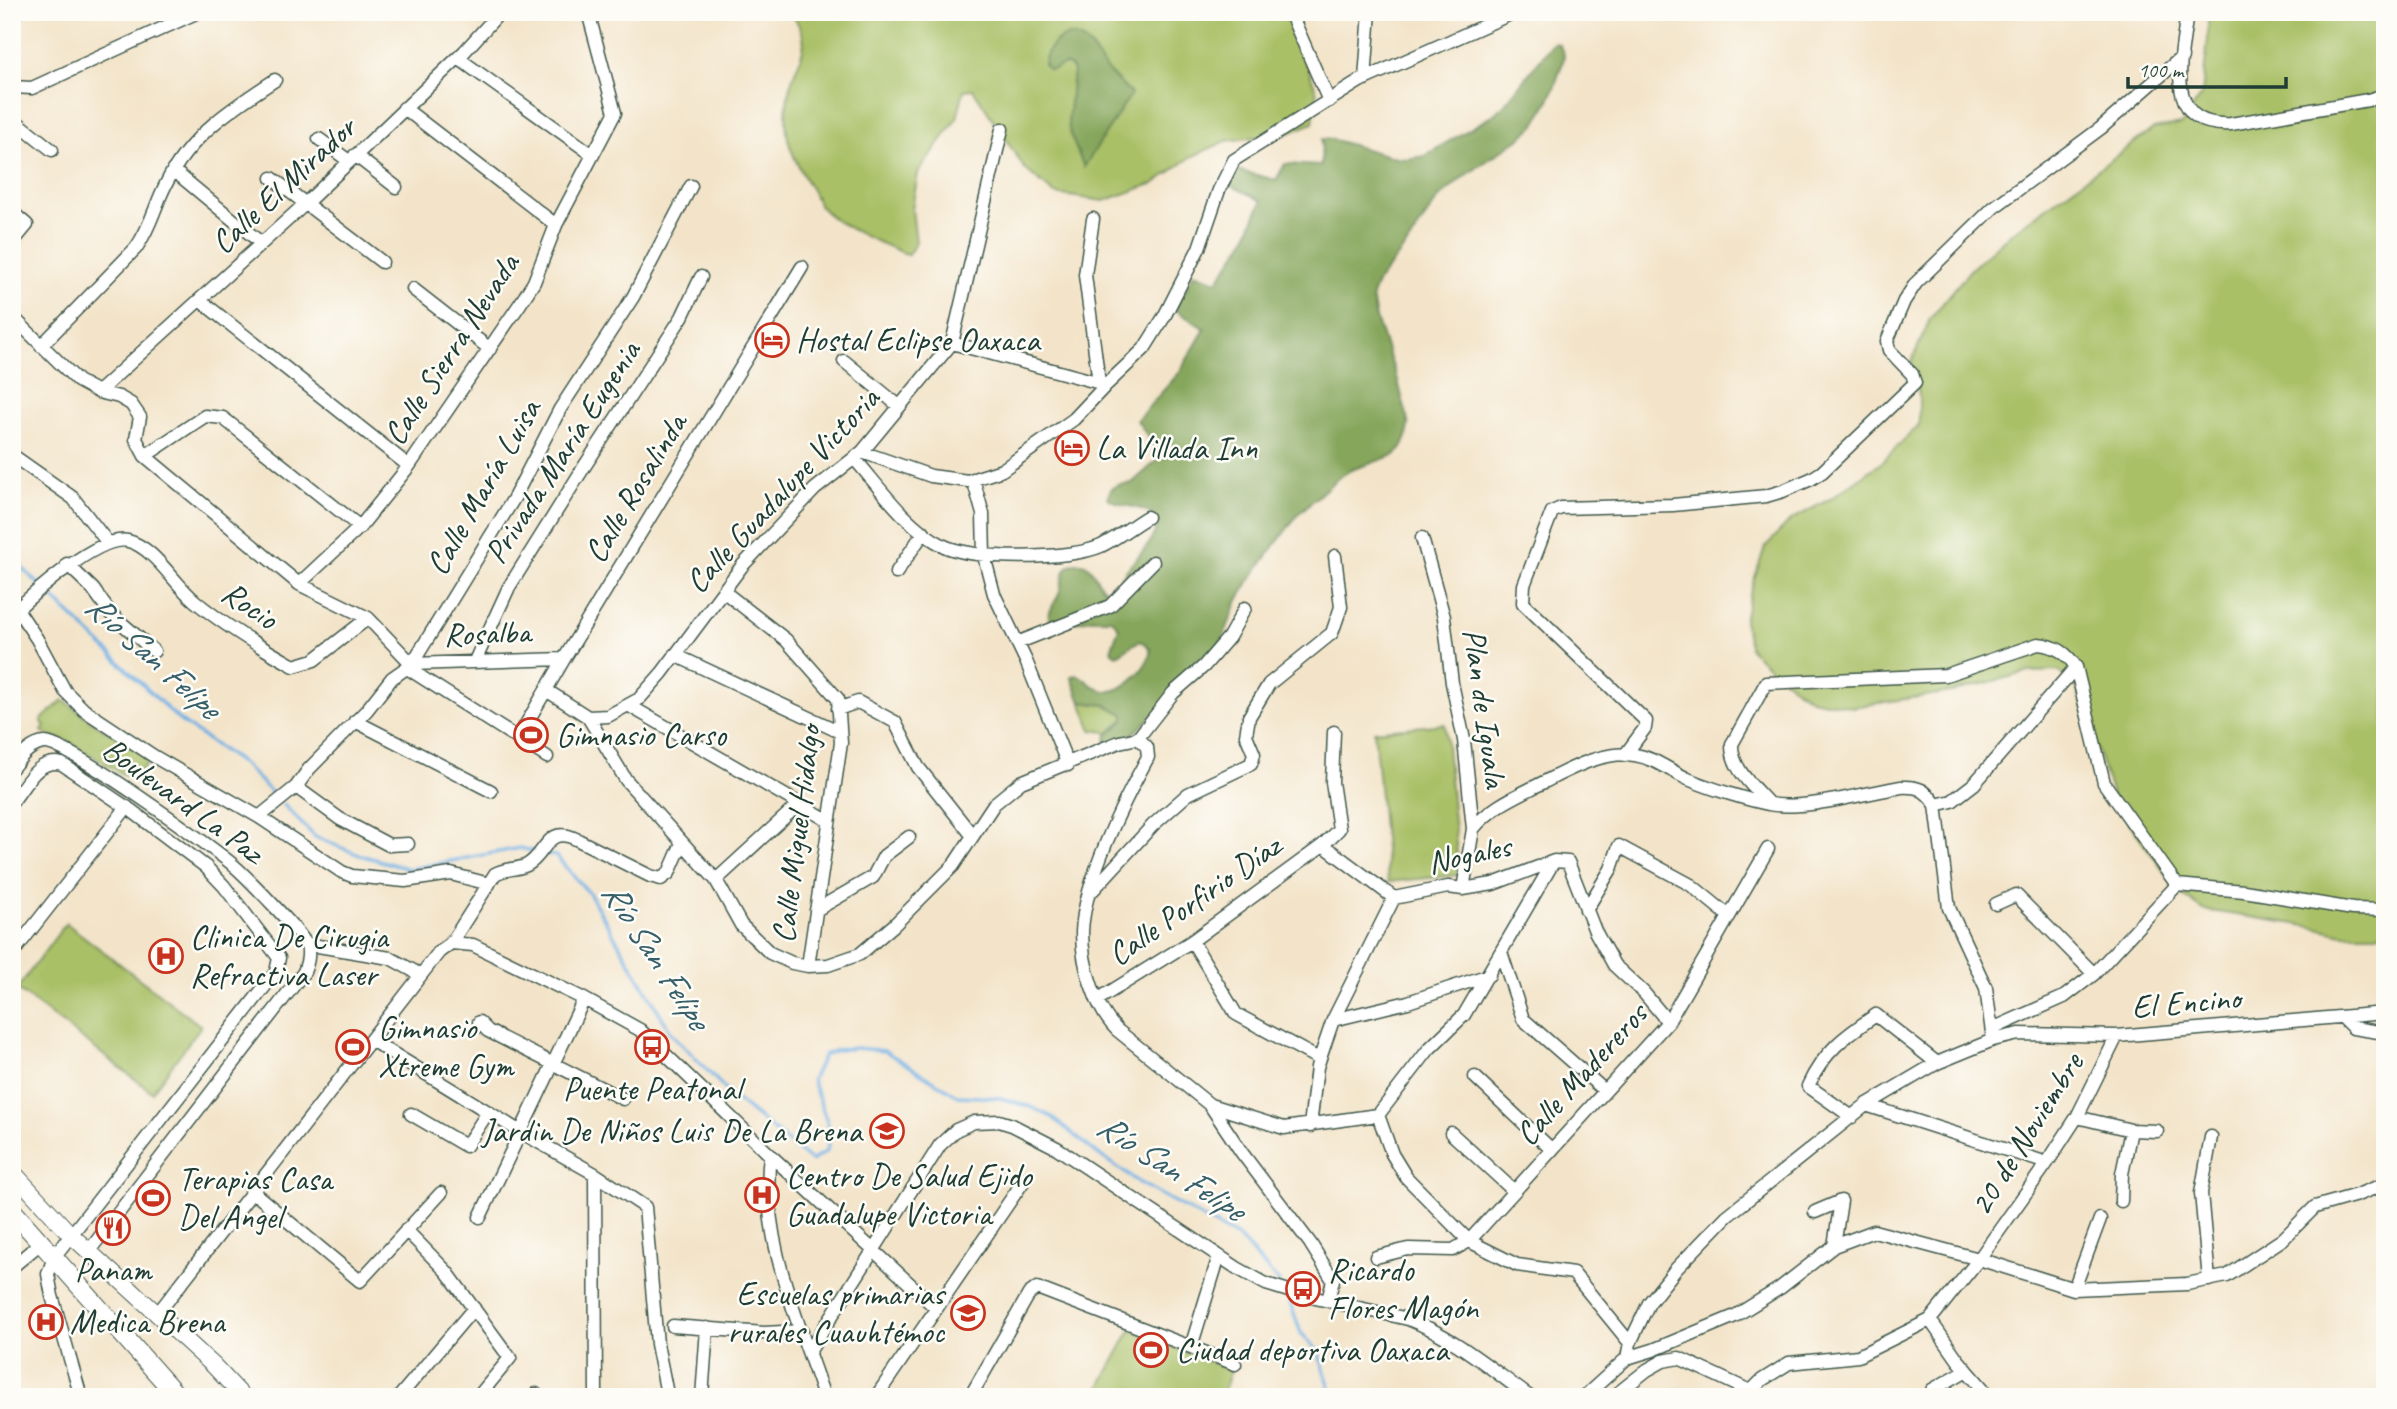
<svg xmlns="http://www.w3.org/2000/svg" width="2397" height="1409" font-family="Caveat,sans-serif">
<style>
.green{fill:#a9c066;stroke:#647e4d;stroke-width:2}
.forest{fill:#86a65b;stroke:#527248;stroke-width:2}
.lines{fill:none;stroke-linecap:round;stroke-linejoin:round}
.stream{stroke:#6fafe3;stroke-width:3.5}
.minor-casing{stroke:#3f564a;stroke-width:15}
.tertiary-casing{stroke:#3f564a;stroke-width:18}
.secondary-casing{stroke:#3f564a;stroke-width:20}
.minor{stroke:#fff;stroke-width:12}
.tertiary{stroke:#fff;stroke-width:16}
.secondary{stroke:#fff;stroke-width:18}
.labels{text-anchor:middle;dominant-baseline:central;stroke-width:5;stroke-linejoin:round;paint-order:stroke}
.street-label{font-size:33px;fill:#1f3d34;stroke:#fdfcf7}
.poi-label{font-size:33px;fill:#1f3d34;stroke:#fdfcf7;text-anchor:start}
.water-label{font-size:35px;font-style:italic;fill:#375f69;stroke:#fdfcf7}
</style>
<rect width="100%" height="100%" fill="#fdfcf7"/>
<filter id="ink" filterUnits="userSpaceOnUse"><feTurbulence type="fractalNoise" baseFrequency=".0143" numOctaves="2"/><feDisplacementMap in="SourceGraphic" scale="14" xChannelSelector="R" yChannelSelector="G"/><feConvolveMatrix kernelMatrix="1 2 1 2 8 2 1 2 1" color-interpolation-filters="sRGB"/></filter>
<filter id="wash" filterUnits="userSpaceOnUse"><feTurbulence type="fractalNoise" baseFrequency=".00686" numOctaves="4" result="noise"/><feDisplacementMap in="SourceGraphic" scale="28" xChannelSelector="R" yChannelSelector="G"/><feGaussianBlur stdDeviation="1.57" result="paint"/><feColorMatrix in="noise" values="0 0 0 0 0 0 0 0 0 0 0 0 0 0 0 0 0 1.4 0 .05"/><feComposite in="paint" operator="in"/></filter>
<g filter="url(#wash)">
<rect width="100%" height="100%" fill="#f3e4c9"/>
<path class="green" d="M790 12H1289L1317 93 1313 123 1289 133 1226 141 1191 157 1155 183 1104 201 1055 194 1025 169 973 89 964 90 957 118 918 173 912 209 916 242 908 255C884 244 837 227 820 206 816 201 814 192 810 187 789 151 781 133 789 91 796 57 818 47 790 12Z
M2208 12H2385V934H2343L2308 926 2204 910 2179 893 2114 801 2077 688 2059 671 2029 672 1951 692 1853 707 1811 699 1775 673 1750 649 1744 620 1752 586 1765 547 1791 520 1832 498 1882 462 1919 425V394L1911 363 1930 319 1970 270 2010 234 2153 129 2182 124 2202 94 2208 39Z
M63 700 97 725 151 758 134 781 69 742 49 736 42 731 45 727 41 720Z
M1081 702 1106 705 1124 714 1125 718 1107 735 1106 732 1092 730Z
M1445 724 1459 875 1388 882 1374 731Z
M66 923 201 1026 152 1092 17 989Z
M1131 1330 1231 1370 1222 1397H1094Z"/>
<path class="forest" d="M1068 36C1091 38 1094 54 1106 69 1114 78 1123 86 1131 94L1084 167 1070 134 1068 123 1073 71C1066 57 1059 70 1049 70L1044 64C1046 50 1055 39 1068 36Z
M1553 43 1559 44 1564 55 1563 62 1551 96 1534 126 1520 138 1462 178 1438 199 1406 246 1378 281 1372 296 1376 319 1398 381 1409 425 1407 437 1402 448 1395 455 1351 470 1338 478 1298 514 1254 574 1238 600 1220 646 1161 709 1127 739 1105 743 1107 735 1124 720V714L1106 705 1081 702 1071 676 1078 675C1088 680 1094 690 1106 691 1124 693 1152 665 1150 649L1145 643 1139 641 1117 655 1113 653 1111 650 1119 628 1112 619H1090L1051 627C1045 615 1053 606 1058 596 1062 587 1062 576 1066 569 1069 565 1072 564 1076 563 1095 560 1094 584 1107 591 1117 586 1120 579 1126 571 1139 553 1153 546 1157 524 1148 501 1124 511 1108 498L1111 489 1118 485 1132 483 1161 457 1137 420 1179 373 1205 329 1175 310 1194 273 1217 281 1244 242 1262 201 1230 185 1236 170 1276 180 1285 164 1321 166 1322 139H1331L1396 158 1407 159 1424 156 1493 115 1504 105Z"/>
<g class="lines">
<path class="stream" d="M12 558 179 720 244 765 277 798
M283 804 315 837 357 854 409 869 520 848 537 852
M544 854 556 856 589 893 672 1034 732 1096 811 1161 827 1151 830 1130 812 1080 824 1055 837 1050 856 1048 885 1051 958 1096 1001 1098 1031 1107 1052 1117 1095 1152 1140 1183 1239 1238 1279 1282
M1287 1295 1301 1333 1318 1351 1333 1397
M1651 1397 1681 1390 1695 1397"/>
</g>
</g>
<g filter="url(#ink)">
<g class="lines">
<g class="minor-casing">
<path id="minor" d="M1290 12 1329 101
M2187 12C2182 57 2161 128 2231 124L2368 100 2385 95
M12 15 17 12
M458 58 593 155
M1365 79 1370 12
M12 87 32 88 198 12
M404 108 556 225
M12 118 52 150
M319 139 349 161
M355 155 396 187
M173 170 261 243
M272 178 382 262
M12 212 27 225 12 243
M1093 219 1085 275 1099 383
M413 289 490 349
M201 301 409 466
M12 316 78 381 98 392 119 397 131 404 140 417 136 439 145 456 299 584 368 618 412 664 564 659
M952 343 1104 384
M41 346 136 248C152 225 154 207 166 184 189 136 232 108 275 80
M844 361 899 406
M98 392 305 204 464 52 500 12
M862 452 931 476 968 481 1002 470 1074 419 1106 385 1144 349 1164 317 1199 248 1219 190 1234 160 1360 81 1515 12
M12 455 73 498 108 543
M145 456 205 416 223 418 360 527
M854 458C880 488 906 526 942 545 972 561 1070 560 1101 546 1117 538 1132 526 1147 517
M973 479 983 514 984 556 994 594 1026 661 1068 765
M1422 538 1444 617 1452 683 1464 740 1473 829 1463 889
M67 564 93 589 111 614 154 651
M896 573 924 532
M299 584 360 527 409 466 520 304 534 282 556 225 615 113 588 12
M723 591 786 640 838 699 841 743 808 966
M17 609 37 639 65 691 84 710 155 757 259 817 342 872 352 876 405 881 451 874 489 884
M12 614C33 594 99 534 128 541 154 547 174 584 195 601 225 626 260 647 294 666L314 660 368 618
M1017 643 1110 606 1153 562
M675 655 840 732
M475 661 509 587 584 467 682 317 701 277
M407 668 547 757
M546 690 588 717 626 780 716 880 741 925 770 953 792 963 808 966 828 965 860 954 894 925 953 866 994 804 1021 782 1119 742 1138 738 1147 747 1148 757C1123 802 1084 881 1082 932 1082 950 1085 967 1091 984 1097 1002 1104 1017 1117 1030L1210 1105 1242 1153 1310 1243 1333 1280 1328 1301
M628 705 829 821
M838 709 858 702 895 722 918 767 972 835
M588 717 608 716 639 699 662 673 742 566 815 489 862 452 952 343 1002 129
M355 721 491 791
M518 738 564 659 802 267
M1138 738 1173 693 1204 666 1229 637 1245 608
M1625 755 1645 728 1646 721 1523 603 1524 585 1552 512 1561 508 1673 505 1766 496 1783 491 1811 479 1822 472 1915 383 1912 374 1889 350 1887 341 1904 301 1916 283 1993 208 2101 128 2182 57
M12 768C21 757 30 744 45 743 67 742 208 844 232 864 246 876 301 932 307 946 310 955 307 964 304 972L89 1251
M296 787 340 819 389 845 408 844
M12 802C25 786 38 757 62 764L132 811 206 867 224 886 279 958 276 972 54 1257 48 1274 52 1296 81 1397
M1769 804C1754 787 1731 769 1732 744L1766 683 1946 675 2038 644C2056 646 2066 652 2076 667L2104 783 2177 885
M1936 805 1952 801 1974 784 2076 667
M259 817 296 787 309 769 366 711 392 678 412 664 514 498 560 409 633 297 691 186
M1473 829C1491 806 1519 795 1544 782 1570 769 1604 750 1635 755 1655 758 1670 771 1688 779 1709 788 1747 800 1769 804 1803 811 1866 793 1901 787 1919 786 1926 790 1936 805L1949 908 1986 988 1993 1040
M1323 845 1394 898
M716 880 799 804
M2177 885 2244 891 2353 909 2385 910
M1093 890 1153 825 1188 794 1251 764 1254 754 1246 735 1249 717 1269 684 1332 633 1341 607 1335 556
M1394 898 1448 887 1463 889 1493 884 1554 861 1568 862 1595 931 1614 965 1644 993 1668 1022
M1996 904 2016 895 2094 974
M816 910 873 877 884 856 909 837
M1586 910 1611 869 1619 846 1691 885 1729 916
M1192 941 1236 1014 1319 1059
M451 943 473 945 584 999 640 1030 770 1155 936 1308
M306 944 390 958 421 975
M1501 952 1523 1019 1605 1091
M12 954 127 807
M1097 1000 1192 941 1323 845 1339 829 1332 782 1334 732
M2342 1017 2353 1028 2385 1033
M1333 1020 1408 1002 1489 975
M479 1022 488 1031 623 1099
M1992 1029 2064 997 2094 974 2177 885
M371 1040 519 1131 595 1174 645 1207 657 1344 666 1389
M1475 1077 1552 1150
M1210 1105 1284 1128 1378 1115
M1866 1105 2047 1163
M411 1114 466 1146 488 1112
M1378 1115 1392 1154 1406 1177 1469 1241 1517 1265 1573 1273 1630 1343
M1378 1115 1429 1049 1464 1015 1554 861
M1852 1117 1808 1086C1824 1051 1845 1036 1876 1015L1937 1063
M2077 1117 2131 1130 2157 1131
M1310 1126 1317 1067 1333 1020 1394 898
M1451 1133 1514 1191
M770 1155C760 1239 798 1319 824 1397
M595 1174 596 1397
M253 1192 360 1281 441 1193
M2121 1201 2122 1174 2131 1130
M1815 1212 1841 1201 1834 1246
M480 1217 584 999
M406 1230 447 1272 510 1358 478 1397
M1376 1257 1408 1249 1453 1250 1469 1241 1668 1022 1768 849
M12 1267 42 1242
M2209 1280 2201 1193 2211 1137
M2074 1289 2100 1219
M158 1313 421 975 439 952 451 943 495 874C505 868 517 870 527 865 547 854 546 825 576 839L650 876 661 879 669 873 682 843
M1930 1320 1958 1360 1990 1397
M673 1326 764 1333 802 1331
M1191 1347 1219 1256
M809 1352 940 1145 956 1130 974 1122 999 1121 1012 1125 1057 1148 1237 1268 1266 1284 1302 1295 1408 1319C1453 1336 1491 1369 1530 1397
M1627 1358 1630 1343 1649 1303 1676 1269 1727 1216 1866 1105 1937 1063 1993 1040 2019 1034 2117 1036 2385 1013
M1932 1390 1967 1370
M1751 1391 1762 1380 1789 1363 1858 1356 1930 1320 1979 1259 2047 1163 2077 1117 2117 1036
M536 1394 539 1397
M399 1397 474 1308
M702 1397 707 1328
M876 1397 1025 1179
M970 1397 1029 1294 1037 1288 1235 1364
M1584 1397 1627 1358 1653 1350 1735 1316 1780 1288 1834 1246 1874 1231 1979 1259 2074 1289 2187 1284 2227 1276 2283 1239 2315 1207 2357 1195 2385 1184
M1613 1397 1647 1370 1663 1361 1679 1358 1763 1397"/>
</g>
<g class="tertiary-casing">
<path id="tertiary" d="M12 1171 71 1235 214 1366 243 1397"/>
</g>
<g class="secondary-casing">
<path id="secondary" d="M12 1210 178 1397"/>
</g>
<use href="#minor" class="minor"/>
<use href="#tertiary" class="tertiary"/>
<use href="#secondary" class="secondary"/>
</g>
</g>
<defs>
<g id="hotel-ring" transform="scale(1.75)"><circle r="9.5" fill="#fdfcf7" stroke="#c8321e" stroke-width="1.5"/><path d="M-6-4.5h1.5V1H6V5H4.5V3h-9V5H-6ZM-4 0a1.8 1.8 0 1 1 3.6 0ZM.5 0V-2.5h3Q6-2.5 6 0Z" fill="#c8321e"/></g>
<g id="stadium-ring" transform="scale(1.75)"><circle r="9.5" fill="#fdfcf7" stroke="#c8321e" stroke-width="1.5"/><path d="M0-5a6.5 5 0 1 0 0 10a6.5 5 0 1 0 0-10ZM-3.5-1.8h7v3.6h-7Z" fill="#c8321e"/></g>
<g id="hospital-ring" transform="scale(1.75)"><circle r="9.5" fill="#fdfcf7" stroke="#c8321e" stroke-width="1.5"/><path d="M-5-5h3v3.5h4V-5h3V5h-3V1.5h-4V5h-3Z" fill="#c8321e"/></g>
<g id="bus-ring" transform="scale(1.75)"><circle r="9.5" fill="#fdfcf7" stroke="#c8321e" stroke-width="1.5"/><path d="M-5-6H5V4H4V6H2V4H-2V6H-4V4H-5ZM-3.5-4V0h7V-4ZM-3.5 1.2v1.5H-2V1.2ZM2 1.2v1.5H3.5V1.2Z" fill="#c8321e"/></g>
<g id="school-ring" transform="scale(1.75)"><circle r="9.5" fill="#fdfcf7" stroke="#c8321e" stroke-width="1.5"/><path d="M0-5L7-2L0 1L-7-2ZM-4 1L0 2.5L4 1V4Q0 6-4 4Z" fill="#c8321e"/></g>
<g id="restaurant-ring" transform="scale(1.75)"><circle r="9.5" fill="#fdfcf7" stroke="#c8321e" stroke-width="1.5"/><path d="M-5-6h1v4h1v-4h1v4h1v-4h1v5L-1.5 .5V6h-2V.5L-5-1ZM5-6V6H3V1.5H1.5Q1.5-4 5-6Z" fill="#c8321e"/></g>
</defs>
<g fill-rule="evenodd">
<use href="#hotel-ring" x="772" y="340"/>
<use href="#hotel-ring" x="1072" y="448"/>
<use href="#stadium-ring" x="531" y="735"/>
<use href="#hospital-ring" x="166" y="956"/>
<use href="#stadium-ring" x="353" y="1047"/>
<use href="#bus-ring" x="652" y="1047"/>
<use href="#school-ring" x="887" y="1131"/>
<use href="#hospital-ring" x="762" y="1195"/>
<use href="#stadium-ring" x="153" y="1198"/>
<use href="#restaurant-ring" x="113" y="1228"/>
<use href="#bus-ring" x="1303" y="1289"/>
<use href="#school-ring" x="968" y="1313"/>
<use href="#hospital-ring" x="46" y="1322"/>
<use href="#stadium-ring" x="1151" y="1350"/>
</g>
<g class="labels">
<g class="street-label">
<text transform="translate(283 185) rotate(-43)">Calle El Mirador</text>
<text transform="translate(451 349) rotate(-57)">Calle Sierra Nevada</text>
<text transform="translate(562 452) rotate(-57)">Privada María Eugenia</text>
<text transform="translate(483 487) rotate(-60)">Calle María Luisa</text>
<text transform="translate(635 488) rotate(-59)">Calle Rosalinda</text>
<text transform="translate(782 490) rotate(-47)">Calle Guadalupe Victoria</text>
<text transform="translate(250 605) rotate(34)">Rocio</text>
<text transform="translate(487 633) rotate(-2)">Rosalba</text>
<text transform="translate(1485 708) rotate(82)">Plan de Iguala</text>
<text transform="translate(183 800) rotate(36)">Boulevard La Paz</text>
<text transform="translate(796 834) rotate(-83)">Calle Miguel Hidalgo</text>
<text transform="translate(1469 854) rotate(-12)">Nogales</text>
<text transform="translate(1194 900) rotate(-35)">Calle Porfirio Díaz</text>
<text transform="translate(2186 1002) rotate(-5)">El Encino</text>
<text transform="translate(1581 1074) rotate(-48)">Calle Madereros</text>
<text transform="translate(2026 1134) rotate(-58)">20 de Noviembre</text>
</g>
<g class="poi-label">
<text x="796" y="340">Hostal Eclipse Oaxaca</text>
<text x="1096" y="448">La Villada Inn</text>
<text x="556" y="735">Gimnasio Carso</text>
<text x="190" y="937">Clinica De Cirugia<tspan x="190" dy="38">Refractiva Laser</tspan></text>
<text x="378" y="1028">Gimnasio<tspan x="378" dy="38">Xtreme Gym</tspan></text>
<text x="652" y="1089" text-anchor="middle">Puente Peatonal</text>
<text x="862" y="1131" text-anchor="end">Jardin De Niños Luis De La Brena</text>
<text x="786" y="1176">Centro De Salud Ejido<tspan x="786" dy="38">Guadalupe Victoria</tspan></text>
<text x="178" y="1179">Terapias Casa<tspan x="178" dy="38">Del Angel</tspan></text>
<text x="113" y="1270" text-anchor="middle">Panam</text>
<text x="1328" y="1270">Ricardo<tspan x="1328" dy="38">Flores Magón</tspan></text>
<text x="944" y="1294" text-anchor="end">Escuelas primarias<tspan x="944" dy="38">rurales Cuauhtémoc</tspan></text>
<text x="70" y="1322">Medica Brena</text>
<text x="1176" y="1350">Ciudad deportiva Oaxaca</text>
</g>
<g class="water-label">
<text transform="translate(153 656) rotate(42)">Río San Felipe</text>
<text transform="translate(656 955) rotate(57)">Río San Felipe</text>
<text transform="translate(1171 1167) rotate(33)">Río San Felipe</text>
</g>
</g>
<rect width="2397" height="1409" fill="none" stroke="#fdfcf7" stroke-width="42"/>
<path d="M2128 77v10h158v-10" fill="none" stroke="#1f3d34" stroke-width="3.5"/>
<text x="2138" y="77" font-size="21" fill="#1f3d34" stroke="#fdfcf7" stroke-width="5" paint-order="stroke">100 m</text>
</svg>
